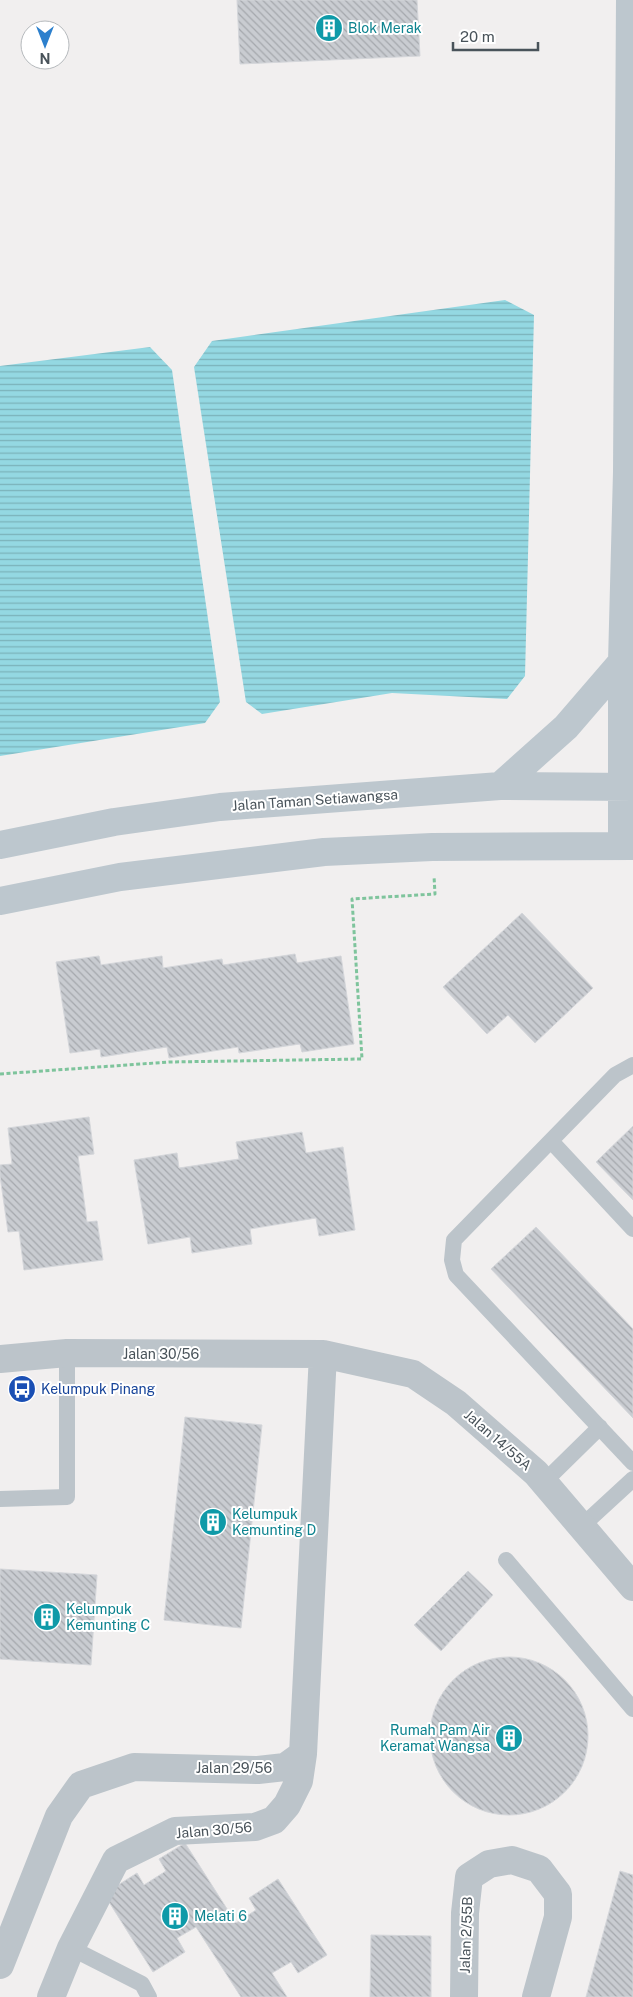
<svg xmlns="http://www.w3.org/2000/svg" width="633" height="1997" font-family="'Public Sans',sans-serif">
<style>
.water{fill:url(#water-rules)}
.building{fill:url(#building-back-hatch);stroke:#d4d6da}
.lines{fill:none;stroke-linecap:round;stroke-linejoin:round}
.path{stroke:#7ec49c;stroke-width:3;stroke-dasharray:4 2.5;stroke-linecap:butt}
.lane{stroke:#bcc4ca;stroke-width:16}
.street{stroke:#bcc4ca;stroke-width:28}
.secondary{stroke:#bdc7ce;stroke-width:28}
.labels{text-anchor:middle;dominant-baseline:central;stroke-width:4;stroke-linejoin:round;paint-order:stroke}
.culture-label{font-size:14px;fill:#0d838f;stroke:#fff;text-anchor:start}
.street-label{font-size:14px;fill:#49535a;stroke:#fff}
.transit-label{font-size:14px;fill:#164399;stroke:#fff;text-anchor:start}
</style>
<defs>
<pattern id="water-rules" width="6" height="5" patternUnits="userSpaceOnUse" patternTransform="scale(1.25)"><rect width="6" height="5" fill="#94d8e2"/><path d="M0 2.5h6" fill="none" stroke="#7bb2ba"/></pattern>
<pattern id="building-back-hatch" width="6" height="6" patternUnits="userSpaceOnUse" patternTransform="scale(1.25)"><rect width="6" height="6" fill="#c9ccd1"/><path d="M-1 5l2 2M0 0l6 6M5-1l2 2" fill="none" stroke="#a5a8ad"/></pattern>
</defs>
<rect width="100%" height="100%" fill="#f1efef"/>
<path class="water" d="M505 300 534 315 525 676 507 699 392 693 262 714 246 702 194 367 212 341Z
M150 347 172 370 220 702 205 723 0 756V366Z"/>
<path class="building" d="M237 0H417L420 56 240 64Z
M522 913 593 988 535 1043 508 1015 487 1034 443 987Z
M295 954 297 963 341 956 354 1044 302 1052 300 1044 239 1053 238 1047 169 1058 167 1047 101 1057 100 1049 70 1053 56 962 99 956 101 965 162 956 163 968 222 959 223 965Z
M89 1117 94 1154 78 1156 87 1222 97 1221 103 1260 24 1270 19 1231 8 1232 0 1176V1165L12 1164 8 1128Z
M633 1126V1200L596 1162Z
M302 1132 306 1153 343 1147 355 1230 319 1236 316 1218 250 1229 252 1244 192 1253 190 1237 148 1244 134 1160 177 1153 179 1168 239 1159 236 1142Z
M536 1227 633 1329V1418L491 1269Z
M185 1417 262 1425 241 1628 164 1620Z
M0 1569 97 1575 91 1665 0 1659Z
M468 1571 493 1595 441 1651 414 1625Z
M430 1736a79 79 0 1 1 158 0a79 79 0 1 1-158 0Z
M185 1843 236 1923 256 1910 249 1898 278 1879 327 1955 298 1973 291 1962 272 1973 287 1997H241L196 1927 177 1938 185 1952 153 1972 104 1894 137 1873 144 1885 166 1871 159 1859Z
M620 1871 633 1875V1997H586Z
M371 1935 431 1936V1997H370Z"/>
<g class="lines">
<path class="path" d="M0 1074 169 1062 362 1059 352 899 435 894 434 876"/>
<path class="lane" d="M633 1065 615 1075 454 1240 452 1260 456 1275 633 1463
M551 1141 633 1229
M544 1482 600 1427
M0 1499 67 1497V1353
M582 1526 633 1479
M506 1560 633 1709
M71 1948 142 1984 149 1997"/>
<path class="street" d="M0 1359 67 1353 323 1354 413 1374 456 1403 536 1473 633 1587
M0 1965 59 1816 81 1785 134 1767 258 1770 285 1767 303 1754 323 1354
M51 1997 71 1948 116 1860 175 1831 255 1827 274 1820 287 1805 299 1781 303 1754
M464 1997 465 1913 469 1877 489 1864 512 1860 539 1869 558 1894V1917L536 1997"/>
<path class="secondary" d="M500 786 566 727 622 662
M0 845 114 822 220 807 500 786 633 787
M622 846V662L627 472 630 0
M0 901 120 877 324 852 432 847 633 846"/>
</g>
<defs>
<g id="building-disc" transform="scale(1.4375)"><circle r="9.5" fill="#0f9aa8" stroke="#fff"/><path d="M-4-6H4V6H1V3H-1V6H-4ZM-2.5-4.3h1.7v1.8h-1.7ZM.8-4.3h1.7v1.8H.8ZM-2.5-1h1.7V.8h-1.7ZM.8-1h1.7V.8H.8Z" fill="#fff"/></g>
<g id="bus-disc" transform="scale(1.4375)"><circle r="9.5" fill="#1a4fb4" stroke="#fff"/><path d="M-5-6H5V4H4V6H2V4H-2V6H-4V4H-5ZM-3.5-4V0h7V-4ZM-3.5 1.2v1.5H-2V1.2ZM2 1.2v1.5H3.5V1.2Z" fill="#fff"/></g>
</defs>
<g fill-rule="evenodd">
<use href="#building-disc" x="329" y="28"/>
<use href="#bus-disc" x="22" y="1389"/>
<use href="#building-disc" x="213" y="1522"/>
<use href="#building-disc" x="47" y="1617"/>
<use href="#building-disc" x="509" y="1738"/>
<use href="#building-disc" x="175" y="1916"/>
</g>
<g class="labels">
<g class="culture-label">
<text x="348" y="28">Blok Merak</text>
<text x="232" y="1514">Kelumpuk<tspan x="232" dy="16">Kemunting D</tspan></text>
<text x="66" y="1609">Kelumpuk<tspan x="66" dy="16">Kemunting C</tspan></text>
<text x="490" y="1730" text-anchor="end">Rumah Pam Air<tspan x="490" dy="16">Keramat Wangsa</tspan></text>
<text x="194" y="1916">Melati 6</text>
</g>
<g class="street-label">
<text transform="translate(315 800) rotate(-4)">Jalan Taman Setiawangsa</text>
<text x="161" y="1354">Jalan 30/56</text>
<text transform="translate(498 1440) rotate(41)">Jalan 14/55A</text>
<text x="234" y="1768">Jalan 29/56</text>
<text transform="translate(214 1830) rotate(-5)">Jalan 30/56</text>
<text transform="translate(466 1935) rotate(-88)">Jalan 2/55B</text>
</g>
<g class="transit-label">
<text x="41" y="1389">Kelumpuk Pinang</text>
</g>
</g>
<g transform="translate(45 45) rotate(180)"><circle r="24" fill="#ffffff" stroke="#b6babd"/>
<path d="M0-4L9 19L0 12L-9 19Z" fill="#2d80cd"/>
<text y="-8" font-size="14" font-weight="bold" text-anchor="middle" fill="#49535a">N</text>
</g>
<path d="M453 42v8h85v-8" fill="none" stroke="#49535a" stroke-width="2.5"/>
<text x="460" y="42" font-size="15" fill="#49535a" stroke="#ffffff" stroke-width="4" paint-order="stroke">20 m</text>
</svg>
